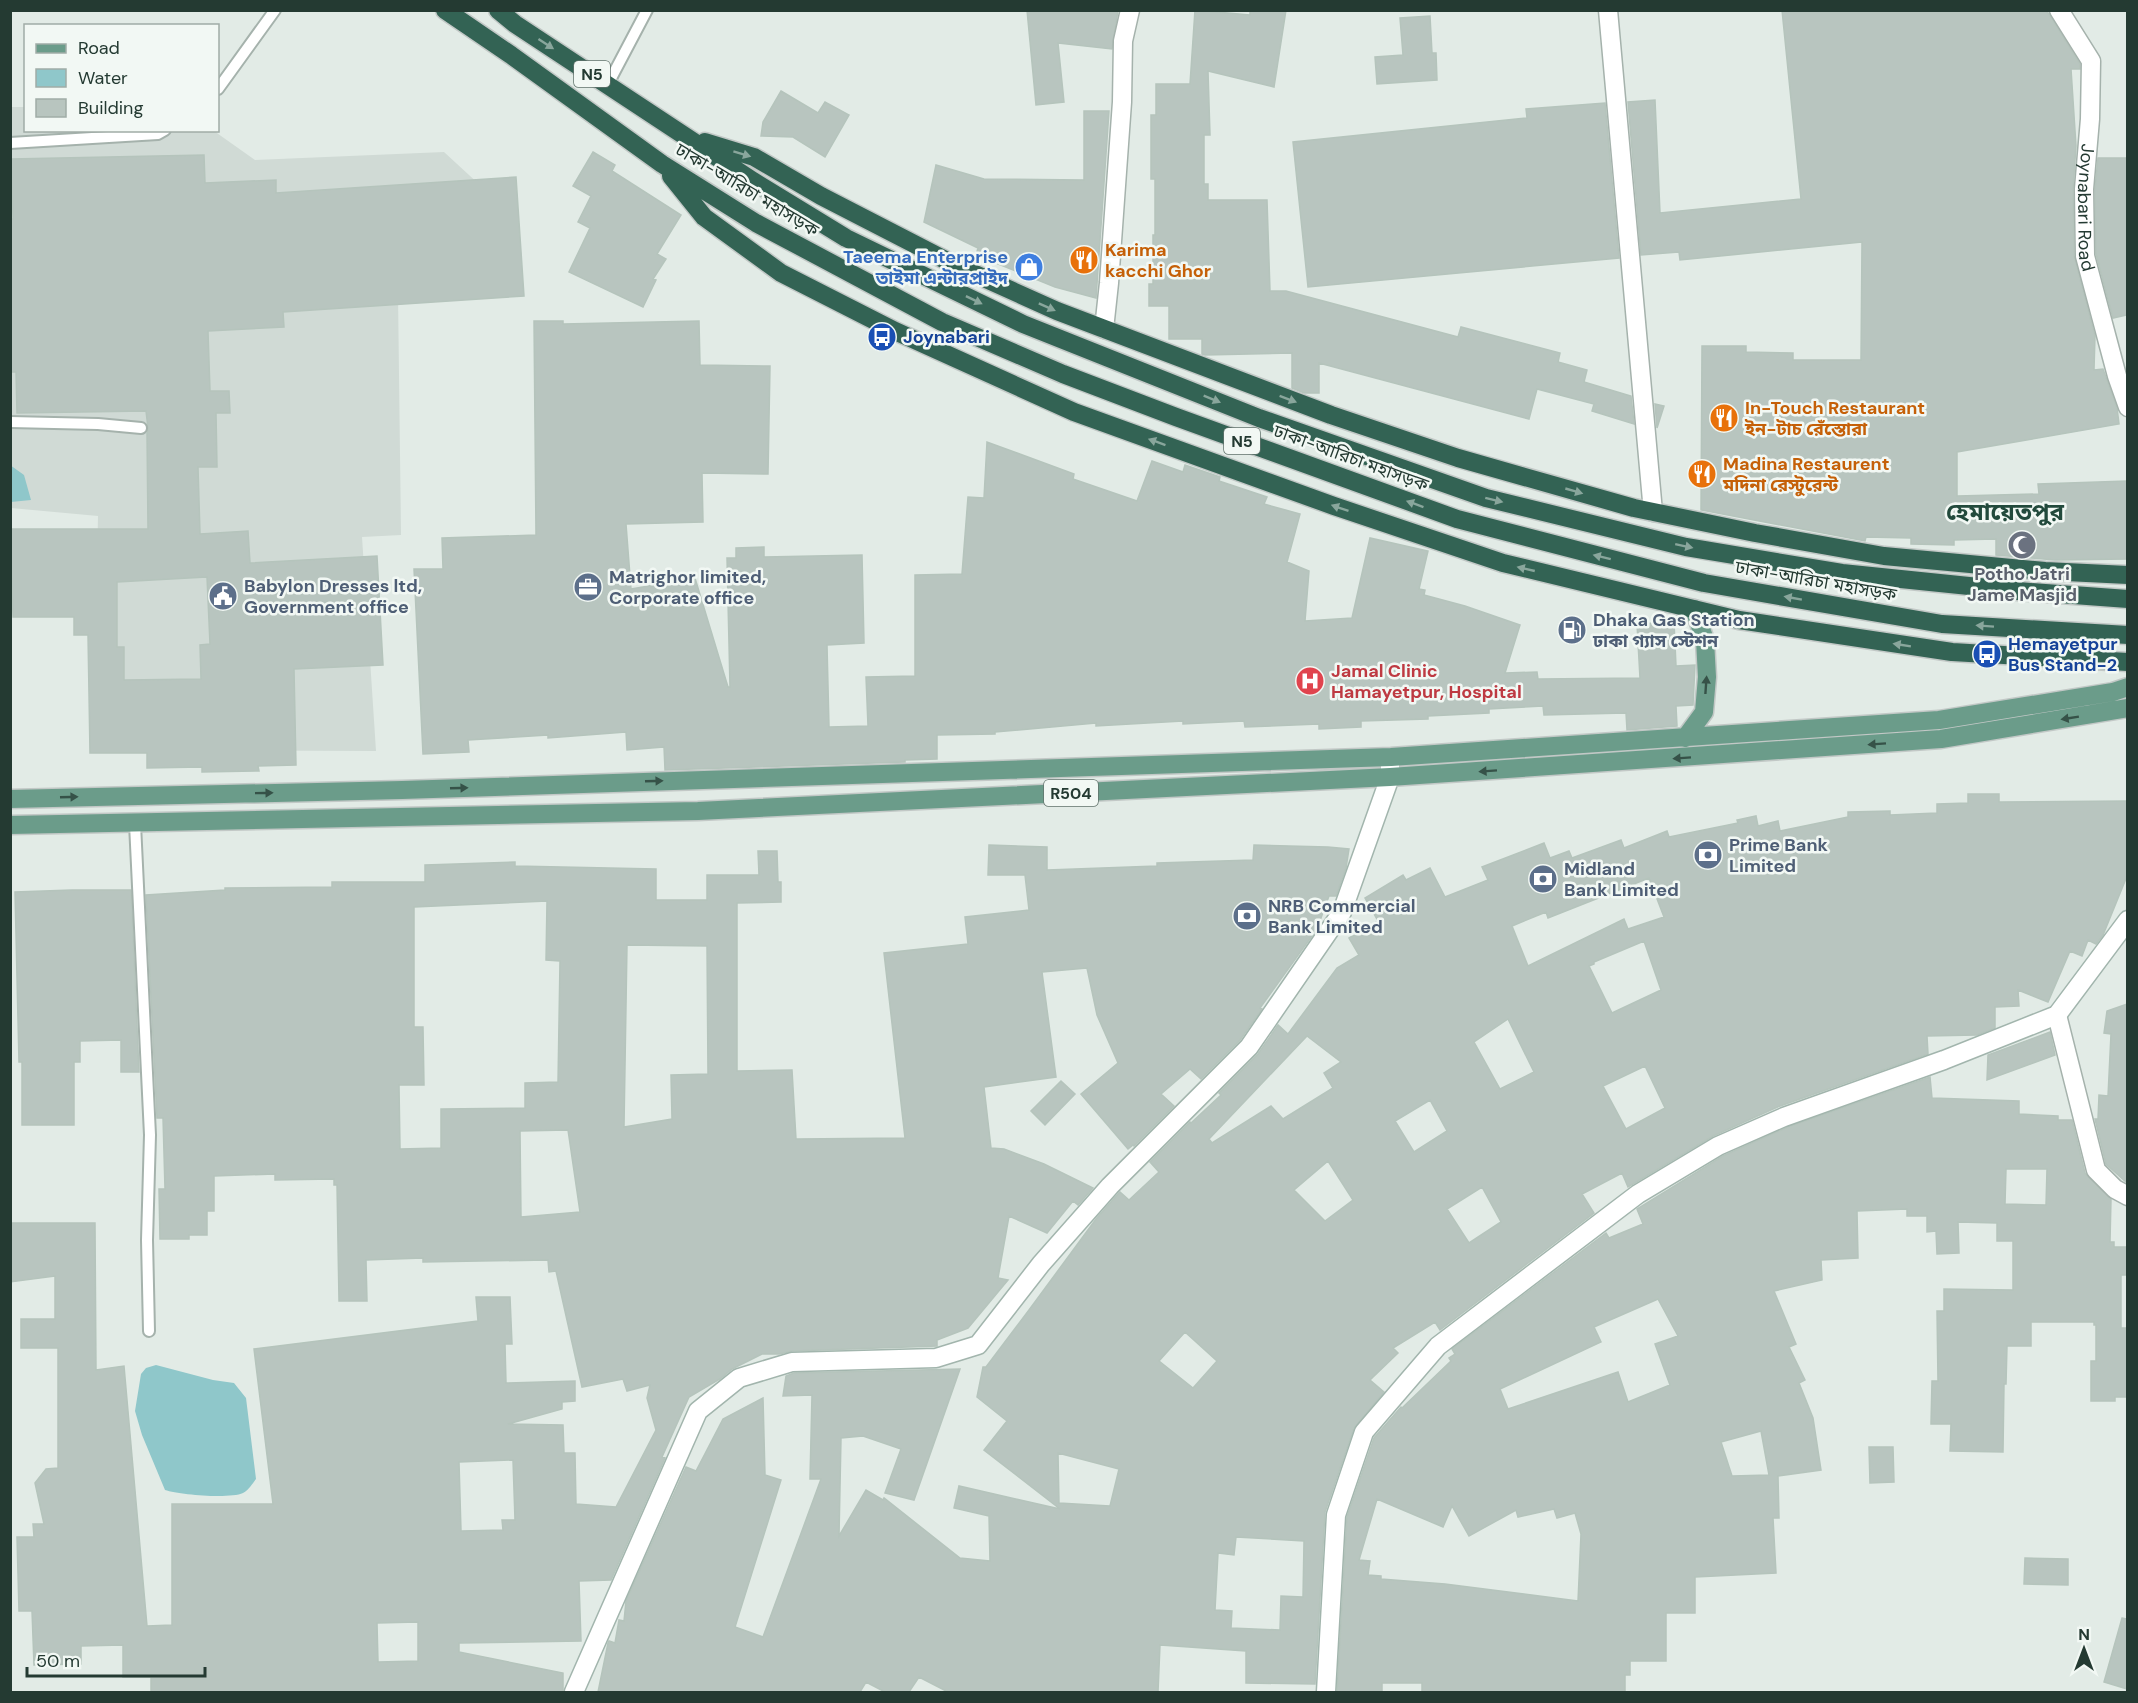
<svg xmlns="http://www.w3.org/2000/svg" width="2138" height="1703" font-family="'DM Sans','Noto Sans Bengali',sans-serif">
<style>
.built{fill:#d0dad5}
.water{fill:#8fc7ca}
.building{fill:#b8c5bf;stroke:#b5c4bc;stroke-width:1.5;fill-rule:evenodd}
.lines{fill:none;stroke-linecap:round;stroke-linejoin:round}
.lane-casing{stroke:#a5b2ac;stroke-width:14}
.street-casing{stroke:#a5b2ac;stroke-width:21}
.secondary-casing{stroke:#a2b5ad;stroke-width:21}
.primary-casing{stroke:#c2c8c6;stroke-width:21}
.highway-casing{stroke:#c2c8c6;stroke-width:21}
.lane{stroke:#fff;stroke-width:10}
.street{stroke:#fff;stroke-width:18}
.secondary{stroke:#fff;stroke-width:18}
.primary{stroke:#6b9c8a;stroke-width:18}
.highway{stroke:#336354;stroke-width:18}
.oneway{fill:#89a69c}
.oneway2{fill:#365248}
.labels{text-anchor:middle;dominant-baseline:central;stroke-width:5;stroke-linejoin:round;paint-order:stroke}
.shield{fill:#f2f8f4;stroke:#62736c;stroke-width:1.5}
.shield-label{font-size:16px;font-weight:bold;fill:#243a32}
.street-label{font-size:18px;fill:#243a32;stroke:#f2f8f4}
.food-label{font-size:18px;font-weight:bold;fill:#c56008;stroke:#f2f8f4;text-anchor:start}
.shop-label{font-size:18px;font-weight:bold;fill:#366cbe;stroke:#f2f8f4;text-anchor:end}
.transit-label{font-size:18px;font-weight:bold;fill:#164399;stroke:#f2f8f4;text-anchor:start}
.worship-label{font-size:18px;font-weight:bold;fill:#5b616d;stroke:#f2f8f4}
.service-label{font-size:18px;font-weight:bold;fill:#4e5e75;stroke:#f2f8f4;text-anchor:start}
.health-label{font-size:18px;font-weight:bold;fill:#be3a42;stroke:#f2f8f4;text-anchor:start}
.district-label{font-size:24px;font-weight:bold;fill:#224a3c;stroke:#f2f8f4}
</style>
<rect width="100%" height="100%" fill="#e2ebe6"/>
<path class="built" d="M10 107H25L26 130 214 131 255 160 444 152 494 198 398 294 401 535 362 537 376 751 93 750 98 516 11 508Z"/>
<path class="water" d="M10 465 24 475 31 500 11 502Z
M156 1365 213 1380 234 1383 246 1398 256 1479C252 1484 249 1490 243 1493 230 1499 180 1495 165 1490L142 1435 135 1411 141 1374 146 1368Z"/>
<path class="building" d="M1027 10H1118L1112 49 1058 43 1064 102 1036 105Z
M1195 10 1250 15V10H1286L1274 87 1208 71 1210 135H1204V184H1208V200H1267L1270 291H1286L1458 337 1461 327 1560 353 1558 362 1587 370 1584 382 1631 396 1634 424 1592 411 1594 404 1537 389 1529 419 1319 363V393H1304L1292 388V353L1205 355 1202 354V339H1169V306H1149V284H1153V235H1155V179H1151V115H1156V84H1190Z
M1782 10H2042L2046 11 2049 14 2080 64V69H2071L2076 146 2073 189 2074 256 2095 336 2094 370 2103 369 2117 408 2119 424 1957 452V496L2039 494 2038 484 2127 481V559L2055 560 1996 555V539L1954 540V545L1911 544V538L1866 537 1865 541 1701 510 1702 346H1746V352L1793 353V360H1861L1862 242 1680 260 1679 252 1641 255 1628 102 1655 100 1660 213 1801 199Z
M1430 16 1432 53H1436L1437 80 1377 84 1375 57 1403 55 1400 18Z
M781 91 818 113 825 102 849 115 825 157 793 137 761 136 763 122Z
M1605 103 1619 258 1308 287 1293 142 1527 118 1526 109Z
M1084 111H1109L1096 298 1055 287 976 255 978 248 924 222 936 165 984 179 1084 180Z
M593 152 615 165 612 171 681 215 657 254 666 259 653 279 656 280 643 307 569 272 590 228 578 222 591 196 573 186Z
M204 155 205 183 276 180V193L516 177 524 296 283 312 284 327 208 331 210 391H229L230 413H216L217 467H198L200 534 248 531 250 563 377 556 383 665 294 669 296 765 258 766 259 771 202 772V767L147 768V753H90L88 635H74V617H13L10 529H148L147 433 148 428 146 411 17 413 16 372H10V219H13L11 159ZM207 577 210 644 200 645 201 679 124 680V647H117V582Z
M2098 158H2127V315L2113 318 2096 254 2095 189Z
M534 321H563V324L699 321 700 365 770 366 768 474 702 473 703 522 626 524 631 589 695 578 728 687H730L727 558H736V548L764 547V557L862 555 864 643 827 645 829 727 868 726 866 677 915 676V575L962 574 968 497 984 498 987 442 1074 474 1073 479 1137 501 1152 461 1183 472 1185 465 1220 477 1219 481 1267 497 1264 504 1300 514 1287 562 1309 571 1305 621 1352 618 1370 538 1428 551 1419 589 1425 590 1424 595 1465 606 1520 625 1505 673 1537 672 1538 679 1640 678 1637 624 1674 622 1676 666 1695 665 1693 705 1676 706 1677 726 1627 730 1626 713 1544 715 1543 706 1489 709V713L1428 716V719L1361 721V727L1319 729V724L1245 727 1244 721 1183 724V721L1096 726V723L995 732V734L937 735V759L905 760V762L665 770 664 747 627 750 626 732 548 738V735L468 740 469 752 423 754 414 569H443L442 538 536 535Z
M1655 404 1664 406 1657 428Z
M1968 794H1999V802L2127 801V876L2103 935 2096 944 2088 940 2082 956 2070 951 2048 1002 2018 990 2019 1006 1995 1007V1028L1977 1035 1927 1036 1928 1054 1780 1106 1713 1136 1628 1187 1622 1173 1582 1194 1594 1213 1440 1330 1435 1322 1393 1348 1398 1353 1370 1380 1384 1392 1354 1428 1325 1512 1315 1684 1246 1683V1651L1160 1645 1158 1692H948L919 1677 909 1692H885L866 1682 860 1692H598L608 1643 609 1641 615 1643 619 1620 624 1621 626 1601 686 1467 696 1471 723 1419 763 1398 765 1475 781 1480 735 1627 763 1637 821 1479H810L812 1395 783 1396 786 1376 794 1373 960 1369 914 1500 885 1493 901 1449 863 1436 841 1438 839 1536 866 1490 883 1500 884 1498 960 1558 990 1561 989 1516 954 1508 959 1486 1060 1509 984 1450 1007 1421 977 1397 983 1367H986L1029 1310 1096 1219 1118 1194 1120 1192 1129 1200 1159 1172 1150 1162 1190 1122 1191 1123 1221 1095 1219 1093 1258 1054 1278 1025 1288 1034 1337 968 1359 955 1349 938 1378 921 1365 898 1403 875 1406 880 1430 868 1445 897 1488 880 1482 867 1544 843 1550 858 1569 851 1572 858 1621 840 1624 848 1667 831 1669 837 1738 823 1737 820 1756 816 1758 826 1778 821 1780 831 1848 817V812L1890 811V815L1937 813V804L1968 803ZM1649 878 1664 917 1628 929 1624 919 1528 966 1512 926 1546 912 1548 918ZM1644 941 1661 990 1612 1013 1589 966 1594 964V962ZM1508 1019 1534 1072 1500 1089 1474 1042ZM1307 1036 1341 1062 1324 1073 1333 1088 1283 1119 1271 1106 1212 1143 1209 1139ZM1645 1066 1665 1108 1626 1129 1603 1086ZM1430 1100 1447 1131 1414 1152 1395 1121ZM1328 1161 1353 1200 1325 1221 1294 1190ZM1482 1187 1501 1222 1469 1243 1447 1209ZM1185 1332 1217 1361 1193 1388 1159 1361ZM1058 1453 1119 1469 1110 1506 1059 1503ZM1236 1537 1304 1541 1303 1597 1281 1596 1280 1630 1231 1628 1232 1611 1215 1610 1218 1553 1234 1555Z
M989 845 1047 847V870L1157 866V863L1253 860 1254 845 1328 847 1349 849 1346 868 1336 896H1329L1317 929 1260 1008 1262 1009 1240 1040 1201 1079 1190 1069 1161 1094 1174 1106 1134 1146 1133 1145 1128 1149 1081 1094 1118 1063 1097 1015 1087 968 1042 972 1056 1077 984 1087 991 1148 1004 1149 1044 1164 1093 1188 1078 1205 1073 1201 1047 1233 1009 1216 998 1278 1008 1280 968 1328 937 1340V1346L792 1351 779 1354H762L732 1369 720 1379 689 1397 662 1457 665 1458 611 1580 579 1581 581 1641 459 1643V1652L563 1673V1692H151V1677H123V1645L81 1646V1664L34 1665 32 1611H19L17 1537H34L33 1524H44L35 1483 46 1469 58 1468V1348H21V1319H55V1276L10 1282V1223H95L96 1370 124 1366 147 1626 172 1625V1504H273L254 1349 478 1321 476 1297H510L512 1344H505L506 1383 575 1381V1401L562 1402V1409L508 1424 563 1425 564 1453H575L576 1504 616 1507 656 1430 647 1398 650 1385 627 1391 623 1379 582 1387 556 1271 549 1272 548 1260 423 1262V1258L366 1260 367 1301H339L337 1185H334V1179L275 1180V1174L214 1176V1211H207V1235H189V1239H160L159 1189H165L163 1118H157L146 895 225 890V888L332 887V882H425V865L515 862V866L656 869V900H707V875H759L758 851H777L778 882H781V902L737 903V1071L792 1070 796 1139 905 1138 884 953 968 944 965 917 1029 910 1025 875H988ZM547 901 546 960 560 961 558 1082 525 1083V1108L441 1109V1148L400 1149 399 1085H424L423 1027H414V907ZM627 945 707 946 708 1074 671 1075 672 1119 624 1127ZM568 1130 580 1212 521 1217 520 1131ZM513 1460 515 1520H502L503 1530 461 1531 459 1462ZM418 1622V1661L378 1662 377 1623Z
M72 890H131L139 1072H121V1040L80 1041V1062H74V1125H22V1062H19L15 892Z
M2127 1004V1181L2126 1182 2106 1164 2095 1119H2098L2099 1095 2108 1096 2111 1034 2104 1033 2107 1011Z
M2050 1032 2055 1055 1987 1080 1988 1055Z
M1930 1077 1932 1098 2019 1101V1114L2058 1116V1120H2072L2085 1173 2111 1199 2110 1242H2114V1247H2127V1275H2121V1328H2127V1397H2115V1401H2091V1361H2096V1325H2094V1322H2031V1346H2007L2006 1384H2004L2003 1452 1950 1451 1951 1424H1931L1932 1381H1938L1937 1311H1944V1289L2013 1290V1241H1997V1223L1958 1222 1959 1253 1937 1254 1936 1231 1927 1232V1216H1907V1209L1857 1211 1858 1258 1821 1260 1822 1280 1774 1291 1796 1344 1789 1347 1805 1380 1799 1383 1813 1418 1821 1470 1778 1476 1779 1518H1773L1776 1573 1695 1577V1613H1666V1661H1630V1675H1625V1692H1422V1683H1382V1692H1337L1347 1517 1374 1438 1401 1407 1402 1408 1451 1361 1449 1358 1455 1354 1452 1349 1606 1233 1609 1238 1643 1224 1637 1209 1723 1156 1788 1127ZM2006 1169H2047L2046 1205 2005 1204ZM1658 1299 1678 1336 1655 1344 1670 1385 1628 1402 1618 1372 1508 1409 1500 1389 1601 1342 1594 1327ZM1761 1431 1769 1475 1732 1476 1721 1442ZM1377 1499 1443 1527 1452 1506 1469 1536 1516 1510 1518 1517 1554 1509 1557 1518 1575 1513 1581 1534 1578 1601 1445 1584 1381 1579V1576L1368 1575 1370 1561 1359 1560Z
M1061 1081 1075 1094 1045 1125 1031 1111Z
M1869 1447H1893L1894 1482 1870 1483Z
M2025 1558 2068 1559V1585L2024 1584Z
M2122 1618 2127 1619V1689L2104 1682Z"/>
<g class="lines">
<g class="lane-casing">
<path id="lane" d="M608 84 647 10
M218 89 275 10
M10 143 158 134 165 130
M10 422 98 424 141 428
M135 824 150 1135 147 1240 149 1331"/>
</g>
<g class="street-casing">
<g id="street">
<path d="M1608 10 1653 512"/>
<path id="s1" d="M2059 10 2091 61 2090 119 2084 189 2085 256 2117 376 2128 407"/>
<path d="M1104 329 1109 283 1122 102 1123 41 1130 10"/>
<path d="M2057 1015 2096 1170 2115 1189 2128 1196"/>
</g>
</g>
<g class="secondary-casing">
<path id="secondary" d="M574 1692 698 1411 739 1378 792 1362 936 1358 978 1345 1041 1264 1110 1186 1249 1047 1342 912 1390 777V764
M1326 1692 1336 1515 1364 1432 1438 1346 1638 1194 1718 1146 1784 1117 1944 1060 2057 1015 2128 920"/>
</g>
<g class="primary-casing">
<path id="primary" d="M1685 738 1704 712 1707 677 1705 640 1694 609
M10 799 402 790 1391 757 1939 720 2113 692 2128 687
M10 825 698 811 1390 777 1941 739 2128 708"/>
</g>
<g class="highway-casing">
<path id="highway" d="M445 10 511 55 662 164 756 223 942 322 1063 374 1176 417 1457 519 1704 583 1942 624 2128 635
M498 10 515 24 753 181 846 238 1023 324 1259 418 1486 498 1686 547 1842 573 2018 591 2128 599
M705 142 754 157 821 196 955 265 1057 311 1331 415 1458 458 1634 508 1755 533 1884 556 2045 571 2128 575
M671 176 704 217 781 273 895 331 1074 412 1334 506 1503 563 1739 620 1952 652 2128 662"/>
</g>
<use href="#lane" class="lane"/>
<use href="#street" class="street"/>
<use href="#secondary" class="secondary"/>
<use href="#primary" class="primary"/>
<use href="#highway" class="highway"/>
</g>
<defs><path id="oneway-solid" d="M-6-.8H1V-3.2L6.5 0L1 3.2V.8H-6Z" transform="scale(1.5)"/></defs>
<g class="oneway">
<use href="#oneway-solid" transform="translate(546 44) rotate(33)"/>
<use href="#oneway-solid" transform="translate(742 154) rotate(17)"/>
<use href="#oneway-solid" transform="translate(974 300) rotate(26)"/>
<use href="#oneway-solid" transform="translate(1047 307) rotate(24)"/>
<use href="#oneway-solid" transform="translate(1212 399) rotate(22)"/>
<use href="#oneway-solid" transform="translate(1288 399) rotate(21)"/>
<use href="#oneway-solid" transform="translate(1157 442) rotate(-160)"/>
<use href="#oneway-solid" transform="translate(1574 491) rotate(16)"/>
<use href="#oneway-solid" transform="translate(1494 500) rotate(14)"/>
<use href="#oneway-solid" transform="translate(1415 504) rotate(-160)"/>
<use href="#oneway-solid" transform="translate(1340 508) rotate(-161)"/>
<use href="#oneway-solid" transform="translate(1684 546) rotate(12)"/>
<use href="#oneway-solid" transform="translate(1602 557) rotate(-166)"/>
<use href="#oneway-solid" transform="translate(1526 569) rotate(-167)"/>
<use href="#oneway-solid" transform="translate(1793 598) rotate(-170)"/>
<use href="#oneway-solid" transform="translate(1985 626) rotate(-176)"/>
<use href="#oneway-solid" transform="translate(1902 645) rotate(-171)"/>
</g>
<g class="oneway2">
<use href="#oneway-solid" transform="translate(1706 685) rotate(-86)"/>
<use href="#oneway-solid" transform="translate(2070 718) rotate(171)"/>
<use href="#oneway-solid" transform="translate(1877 744) rotate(176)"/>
<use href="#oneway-solid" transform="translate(1682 758) rotate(176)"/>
<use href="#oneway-solid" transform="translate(1488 771) rotate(176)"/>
<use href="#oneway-solid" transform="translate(654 781) rotate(-2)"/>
<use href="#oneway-solid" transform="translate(459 788) rotate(-2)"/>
<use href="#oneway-solid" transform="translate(264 793) rotate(-1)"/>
<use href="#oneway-solid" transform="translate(69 797) rotate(-2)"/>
</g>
<defs>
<g id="restaurant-disc" transform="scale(1.5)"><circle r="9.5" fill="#e8710a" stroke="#f2f8f4"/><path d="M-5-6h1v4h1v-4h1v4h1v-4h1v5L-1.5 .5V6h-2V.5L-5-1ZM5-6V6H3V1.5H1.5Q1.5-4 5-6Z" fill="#fff"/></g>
<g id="shop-disc" transform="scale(1.5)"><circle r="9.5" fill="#3f7fe0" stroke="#f2f8f4"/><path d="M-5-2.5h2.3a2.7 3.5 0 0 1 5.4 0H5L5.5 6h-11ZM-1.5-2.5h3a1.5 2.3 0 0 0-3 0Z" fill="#fff"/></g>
<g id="bus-disc" transform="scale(1.5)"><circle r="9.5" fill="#1a4fb4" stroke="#f2f8f4"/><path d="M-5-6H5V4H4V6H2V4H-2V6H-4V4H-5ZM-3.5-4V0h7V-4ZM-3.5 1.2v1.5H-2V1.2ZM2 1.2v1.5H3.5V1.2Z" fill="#fff"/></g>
<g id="mosque-disc" transform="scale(1.5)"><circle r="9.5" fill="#6b7280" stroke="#f2f8f4"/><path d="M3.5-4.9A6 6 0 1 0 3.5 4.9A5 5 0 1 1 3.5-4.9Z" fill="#fff"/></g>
<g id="office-disc" transform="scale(1.5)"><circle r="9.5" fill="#5c6f8a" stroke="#f2f8f4"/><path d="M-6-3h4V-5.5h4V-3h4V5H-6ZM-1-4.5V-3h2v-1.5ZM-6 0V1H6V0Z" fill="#fff"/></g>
<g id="civic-disc" transform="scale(1.5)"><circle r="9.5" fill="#5c6f8a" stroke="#f2f8f4"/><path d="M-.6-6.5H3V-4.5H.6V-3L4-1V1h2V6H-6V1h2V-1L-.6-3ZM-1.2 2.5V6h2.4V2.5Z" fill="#fff"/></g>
<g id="fuel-disc" transform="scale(1.5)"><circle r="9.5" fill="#5c6f8a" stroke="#f2f8f4"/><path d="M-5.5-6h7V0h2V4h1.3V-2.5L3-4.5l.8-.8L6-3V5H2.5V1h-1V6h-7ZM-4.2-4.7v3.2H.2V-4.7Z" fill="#fff"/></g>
<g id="hospital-disc" transform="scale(1.5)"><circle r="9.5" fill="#e0444e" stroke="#f2f8f4"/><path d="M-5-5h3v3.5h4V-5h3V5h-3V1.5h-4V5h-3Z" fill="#fff"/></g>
<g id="bank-disc" transform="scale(1.5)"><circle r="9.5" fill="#5c6f8a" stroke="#f2f8f4"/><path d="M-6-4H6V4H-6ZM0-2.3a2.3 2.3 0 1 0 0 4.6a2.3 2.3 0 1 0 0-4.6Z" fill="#fff"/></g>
</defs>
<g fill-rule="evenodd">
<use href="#restaurant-disc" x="1084" y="260"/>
<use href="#shop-disc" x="1029" y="267"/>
<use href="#bus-disc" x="882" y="337"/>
<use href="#restaurant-disc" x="1724" y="418"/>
<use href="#restaurant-disc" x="1702" y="474"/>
<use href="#mosque-disc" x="2022" y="545"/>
<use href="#office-disc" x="588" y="587"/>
<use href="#civic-disc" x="223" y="596"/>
<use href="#fuel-disc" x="1572" y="630"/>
<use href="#bus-disc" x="1987" y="654"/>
<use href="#hospital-disc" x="1310" y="681"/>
<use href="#bank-disc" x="1708" y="855"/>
<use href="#bank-disc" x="1543" y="879"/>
<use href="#bank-disc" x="1247" y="916"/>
</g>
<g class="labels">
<g class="shield">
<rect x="574" y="61" width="36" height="26" rx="4.5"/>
<rect x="1224" y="428" width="36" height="26" rx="4.5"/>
<rect x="1044" y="780" width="54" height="26" rx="4.5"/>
</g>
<g class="shield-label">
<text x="592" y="74">N5</text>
<text x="1242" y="441">N5</text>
<text x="1071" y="793">R504</text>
</g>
<g class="street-label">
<text transform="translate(747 190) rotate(31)">ঢাকা-আরিচা মহাসড়ক</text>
<text stroke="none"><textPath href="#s1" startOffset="207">Joynabari Road</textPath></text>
<text transform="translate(1351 458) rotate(20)">ঢাকা-আরিচা মহাসড়ক</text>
<text transform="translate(1816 581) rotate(10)">ঢাকা-আরিচা মহাসড়ক</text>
</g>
<g class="food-label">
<text x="1105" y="250">Karima<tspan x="1105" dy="21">kacchi Ghor</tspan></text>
<text x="1745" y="408">In-Touch Restaurant<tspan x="1745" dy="21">ইন-টাচ রেঁস্তোরা</tspan></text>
<text x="1723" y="464">Madina Restaurent<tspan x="1723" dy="21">মদিনা রেস্টুরেন্ট</tspan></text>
</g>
<g class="shop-label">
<text x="1008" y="257">Taeema Enterprise<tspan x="1008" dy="21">তাইমা এন্টারপ্রাইদ</tspan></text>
</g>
<g class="transit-label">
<text x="903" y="337">Joynabari</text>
<text x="2008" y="644">Hemayetpur<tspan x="2008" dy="21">Bus Stand-2</tspan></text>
</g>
<g class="worship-label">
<text x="2022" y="574">Potho Jatri<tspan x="2022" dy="21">Jame Masjid</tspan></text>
</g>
<g class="service-label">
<text x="609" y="577">Matrighor limited,<tspan x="609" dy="21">Corporate office</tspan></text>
<text x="244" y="586">Babylon Dresses ltd,<tspan x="244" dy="21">Government office</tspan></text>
<text x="1593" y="620">Dhaka Gas Station<tspan x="1593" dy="21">ঢাকা গ্যাস স্টেশন</tspan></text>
<text x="1729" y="845">Prime Bank<tspan x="1729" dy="21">Limited</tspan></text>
<text x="1564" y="869">Midland<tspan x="1564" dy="21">Bank Limited</tspan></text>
<text x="1268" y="906">NRB Commercial<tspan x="1268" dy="21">Bank Limited</tspan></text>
</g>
<g class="health-label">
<text x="1331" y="671">Jamal Clinic<tspan x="1331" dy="21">Hamayetpur, Hospital</tspan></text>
</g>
<g class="district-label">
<text x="2005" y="511">হেমায়েতপুর</text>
</g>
</g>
<rect width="2138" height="1703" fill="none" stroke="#243a32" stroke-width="24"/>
<rect x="24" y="24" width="195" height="108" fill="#f2f8f4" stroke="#a0aca6" stroke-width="1.5"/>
<rect x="36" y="44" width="30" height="9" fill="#6b9c8a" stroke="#a0aca6" stroke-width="1.5"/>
<text x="78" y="54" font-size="18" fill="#243a32">Road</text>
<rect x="36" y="69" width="30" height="18" fill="#8fc7ca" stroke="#a0aca6" stroke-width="1.5"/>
<text x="78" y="84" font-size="18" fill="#243a32">Water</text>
<rect x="36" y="99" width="30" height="18" fill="#b8c5bf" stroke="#a0aca6" stroke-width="1.5"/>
<text x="78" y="114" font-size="18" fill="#243a32">Building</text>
<g transform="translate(2084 1649)" stroke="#f2f8f4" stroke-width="4.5" paint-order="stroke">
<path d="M0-4.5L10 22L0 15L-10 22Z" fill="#243a32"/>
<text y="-9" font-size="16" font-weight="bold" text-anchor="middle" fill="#243a32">N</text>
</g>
<path d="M27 1667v9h178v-9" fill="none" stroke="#243a32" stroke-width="3"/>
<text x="36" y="1667" font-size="18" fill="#243a32" stroke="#f2f8f4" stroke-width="4.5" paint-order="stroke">50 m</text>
</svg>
